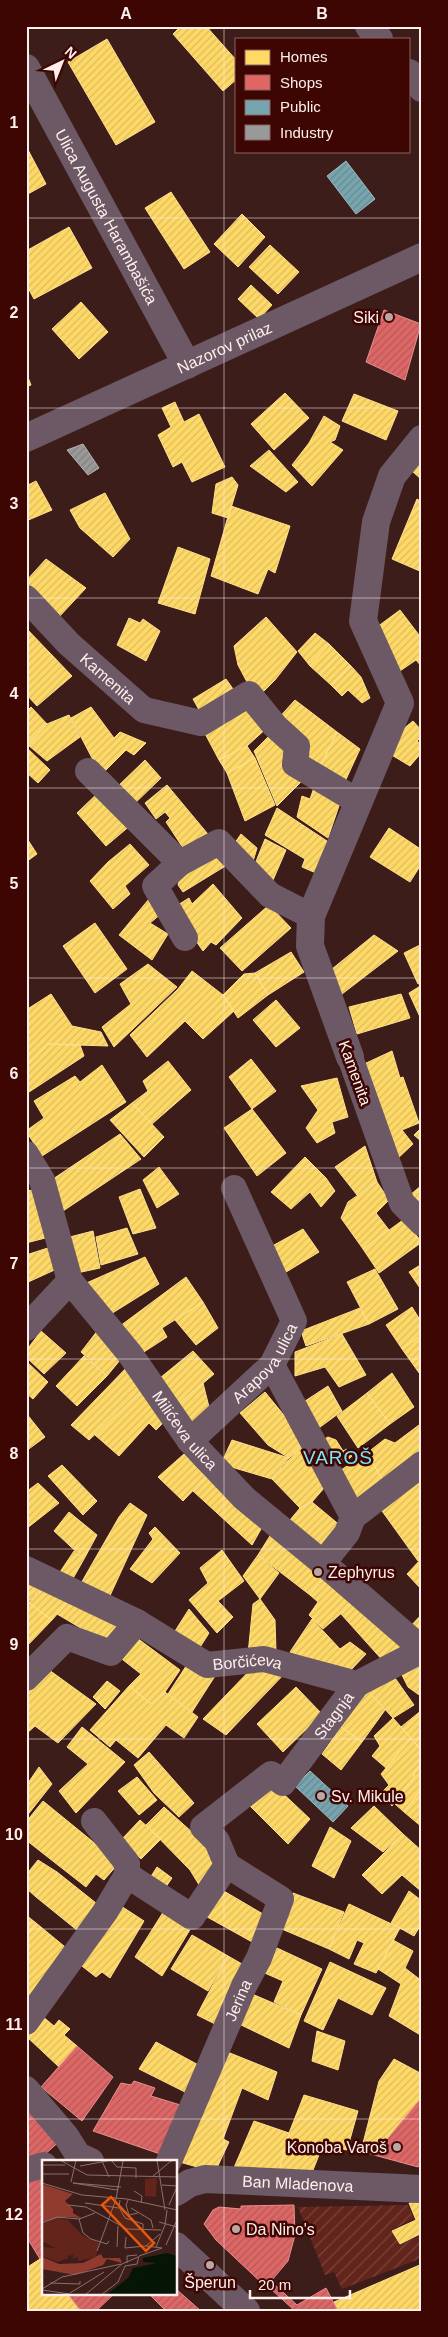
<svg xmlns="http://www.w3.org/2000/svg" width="448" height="2337" font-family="Helvetica,sans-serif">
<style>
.garden{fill:url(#garden-furrows)}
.homes{fill:url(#homes-hatch);stroke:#ffe08e}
.shops{fill:url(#shops-hatch);stroke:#e98f8e}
.public{fill:url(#public-hatch);stroke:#9fbbc1}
.industry{fill:url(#industry-hatch);stroke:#b7b3b2}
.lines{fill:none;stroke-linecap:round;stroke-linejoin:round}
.pedestrian{stroke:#6c5965;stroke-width:26}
.minor{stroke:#6c5965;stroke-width:28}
.grid{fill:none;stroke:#feefec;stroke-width:1;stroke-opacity:0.55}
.poi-dot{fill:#baa6a2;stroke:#3e0602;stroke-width:2}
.labels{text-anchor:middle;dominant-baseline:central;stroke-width:5;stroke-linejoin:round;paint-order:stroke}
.street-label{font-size:16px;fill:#feefec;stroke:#3e0602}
.poi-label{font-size:16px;fill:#feefec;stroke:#3e0602;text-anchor:start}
.quarter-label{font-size:19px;letter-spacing:1px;fill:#7ce5f7;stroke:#3e0602}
.inset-river{fill:none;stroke:#051606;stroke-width:2.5}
.inset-road{fill:none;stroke:#8a716d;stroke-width:1}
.view{fill:#e8590c;fill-opacity:0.15;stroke:#e8590c;stroke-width:2.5}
.inset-edge{fill:none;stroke:#feefec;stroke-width:2.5}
.neatline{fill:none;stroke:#feefec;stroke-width:2}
.grid-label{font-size:16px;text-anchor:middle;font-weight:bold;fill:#feefec}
</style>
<defs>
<pattern id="garden-furrows" width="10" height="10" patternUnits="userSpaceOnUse" patternTransform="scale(1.25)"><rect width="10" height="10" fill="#63241b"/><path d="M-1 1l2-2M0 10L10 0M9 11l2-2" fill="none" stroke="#7a443c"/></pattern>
<pattern id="homes-hatch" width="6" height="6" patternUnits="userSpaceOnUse" patternTransform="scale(1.25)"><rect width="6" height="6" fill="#ffd966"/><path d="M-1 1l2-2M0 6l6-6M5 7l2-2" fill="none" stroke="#dbbc60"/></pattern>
<pattern id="shops-hatch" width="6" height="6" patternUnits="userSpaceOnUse" patternTransform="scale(1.25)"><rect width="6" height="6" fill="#e06666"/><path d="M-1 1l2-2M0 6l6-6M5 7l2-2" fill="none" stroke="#ac5c5b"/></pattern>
<pattern id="public-hatch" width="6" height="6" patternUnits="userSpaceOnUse" patternTransform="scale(1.25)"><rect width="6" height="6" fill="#76a5af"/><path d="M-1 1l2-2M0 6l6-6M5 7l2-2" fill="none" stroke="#698990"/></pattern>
<pattern id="industry-hatch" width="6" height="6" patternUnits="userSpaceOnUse" patternTransform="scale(1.25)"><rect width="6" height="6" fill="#999"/><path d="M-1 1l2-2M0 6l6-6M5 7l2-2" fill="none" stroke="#828180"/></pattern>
</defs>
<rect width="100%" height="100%" fill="#3c1d19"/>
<path class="garden" d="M408 2205 414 2219 391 2230 400 2245 421 2235 422 2258 342 2289 334 2272 325 2275 298 2207Z"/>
<path class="homes" d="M181 26H206L237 61V79L223 91 173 34Z
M107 39 155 122 116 145 68 62Z
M26 146 46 184 26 195Z
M171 192 210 252 184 269 145 208Z
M242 214 265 237 238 267 214 244Z
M69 227 92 268 34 299 26 284V251Z
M270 245 299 272 278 294 249 267Z
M251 285 272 305 259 319 238 299Z
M81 302 108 332 79 359 52 329Z
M26 372 31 385 26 387Z
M285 393 309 418 274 450 251 424Z
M354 394 398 411 386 440 342 421Z
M175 402 184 422 199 414 225 467 192 482 182 462 173 467 158 435 171 427 162 408Z
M324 416 340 426 335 440 330 442 343 450 312 486 292 465 309 443Z
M269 450 298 482 286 492 250 466Z
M422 450V480L412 471Z
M232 477 238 485 228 518 212 513 216 484Z
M36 481 52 510 26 521V486Z
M105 493 130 539 113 557 80 528 70 510Z
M417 499 422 502V572L392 559Z
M231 506 290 526 275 573 268 569 258 594 211 576Z
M178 547 210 559 195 614 158 603Z
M46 559 86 588 58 618 26 593V581Z
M400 610 419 635 422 632V667L416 660 397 673 373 630Z
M266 617 297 652 275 680 256 699 238 665 234 646Z
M129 618 140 623 143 619 160 631 146 661 117 645Z
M26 628 72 676 37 706 26 694Z
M315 633 329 644 310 666 298 651Z
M329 644 339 654 320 675 310 666Z
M339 654 351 666 331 685 320 675Z
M351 666 361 677 370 698 362 703 348 690 342 696 331 685Z
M226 679 238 696 203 717 193 699Z
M295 700 337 732 319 769 301 755 275 722Z
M250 701 269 726 247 746 219 760 202 728Z
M26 706 29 709 31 707 47 724 28 745 26 743Z
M91 707 114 738 120 732 146 743 134 755 126 750 101 775 71 718Z
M69 715 80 737 47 761 28 745 47 724Z
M413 721 422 731V736L417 741 422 745V752L410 766 390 754 397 734Z
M275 730 294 750 281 766 303 780 277 806 254 751Z
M337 732 360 749 342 788 319 769Z
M247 746 255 758 227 773 219 760Z
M26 747 50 770 38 783 26 772Z
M255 758 275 805 245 821 227 773Z
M145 760 161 778 130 808 114 790Z
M167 785 212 839 187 854 166 822 170 818 165 812 156 819 145 803Z
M315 785 341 800 328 838 297 817 302 796 310 799Z
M101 790 132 824 106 846 77 813Z
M277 808 327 841 316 873 302 867 305 859 265 835Z
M389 828 422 850V863L410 882 370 857Z
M241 834 257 848 251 868 230 850Z
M26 837 37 854 26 862Z
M265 839 286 850 270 887 253 869Z
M130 844 149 865 125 886 130 894 113 909 90 881 108 862Z
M217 855 232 862 183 892 178 885 181 874Z
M213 884 242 918 216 945 211 942 203 951 173 908 189 898 192 904Z
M149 899 162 913 150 923 168 934 152 960 119 935Z
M269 905 291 928 242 971 220 948Z
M95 923 127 969 95 993 63 946Z
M374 935 398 951 342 994 332 969Z
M422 944V982L418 984 404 953Z
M291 952 304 972 268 995 255 973Z
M148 964 177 987 114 1047 102 1027 131 1004 120 984Z
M192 971 223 995 234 1011 203 1039 185 1021 147 1057 130 1035 178 989Z
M255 973 268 995 238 1018 223 995 244 974Z
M422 985V1016L420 1017 409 993Z
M51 994 72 1026 101 1032 108 1046 48 1044 26 1067V1010Z
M401 994 410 1018 357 1034 349 1007Z
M276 1000 300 1028 276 1047 253 1020Z
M48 1044 80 1045 84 1056 26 1094V1067Z
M392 1051 400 1078 403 1077 419 1123 402 1130 413 1144 396 1160 362 1065Z
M251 1059 276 1091 252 1109 229 1077Z
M168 1061 191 1090 152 1124 132 1103 148 1091 143 1081Z
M102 1065 126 1102 42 1156 26 1131 44 1118 34 1101 75 1076 80 1082Z
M337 1078 348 1117 332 1122 335 1133 317 1143 306 1128 318 1110 301 1086Z
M132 1103 164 1137 144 1157 110 1120Z
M252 1109 286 1153 257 1176 224 1128Z
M422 1127V1142L414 1135Z
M120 1134 141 1159 60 1213 50 1181Z
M365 1146 377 1182 357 1195 335 1167Z
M305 1157 326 1178 335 1191 321 1207 310 1192 291 1209 271 1192Z
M159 1167 179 1194 157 1208 143 1180Z
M377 1182 389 1200 376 1213 389 1230 363 1249 341 1218 348 1202Z
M422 1185V1209L410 1195Z
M40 1189 53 1236 26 1243V1191Z
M140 1189 156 1228 133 1234 119 1197Z
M403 1220 422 1242 379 1273 363 1249Z
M127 1228 138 1254 101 1265 96 1237Z
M303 1229 319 1252 278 1277 265 1250Z
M93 1231 100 1268 72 1274 62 1239Z
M54 1246 61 1267 26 1283V1255Z
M145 1257 159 1284 106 1317 82 1285Z
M422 1264V1291L409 1272Z
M375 1269 398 1309 369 1324 347 1282Z
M186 1277 203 1302 162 1328 167 1337 136 1357 116 1329Z
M203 1302 218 1328 196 1345 175 1320Z
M412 1307 422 1323V1335L402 1349 386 1325Z
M360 1308 369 1324 306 1346 301 1331Z
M98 1330 125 1354 107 1376 81 1352Z
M41 1331 66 1353 44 1374 26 1357V1351Z
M342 1334 366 1375 339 1387 325 1367 295 1376V1352Z
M422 1335V1377L402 1349Z
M193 1351 214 1374 175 1407 155 1382Z
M84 1356 107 1376 77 1406 56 1386Z
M26 1361 48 1382 33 1399 26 1393Z
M131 1363 147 1386 89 1440 71 1425Z
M392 1373 414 1407 390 1424 367 1393Z
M203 1383 211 1415 186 1426 175 1407Z
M147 1386 170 1416 156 1430 149 1423 119 1456 95 1435Z
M328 1386 342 1411 312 1433 302 1403Z
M265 1392 292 1425 303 1444 289 1458 268 1445 240 1413Z
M367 1393 390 1424 358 1448 337 1416Z
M26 1413 45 1437 26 1451Z
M419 1425 422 1429V1458L383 1481 367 1453 385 1439 395 1443Z
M328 1437 336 1440 343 1451 347 1449 352 1456 334 1472 321 1441Z
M232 1440 289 1458 272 1479 221 1464Z
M303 1444 325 1487 312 1502 300 1508 272 1479Z
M367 1453 383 1481 352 1501 335 1474Z
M184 1454 206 1477 183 1501 158 1477Z
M62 1465 97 1501 83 1515 48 1476Z
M422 1475V1558L418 1561 377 1504Z
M206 1477 265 1522 252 1545 193 1491Z
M38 1483 59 1503 26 1529V1492Z
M312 1502 342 1527 322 1557 285 1526 300 1508Z
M130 1503 147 1515 108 1600 80 1585 119 1517Z
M69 1512 97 1535 84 1559 54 1531Z
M155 1527 180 1553 152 1583 130 1569 153 1539 149 1533Z
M273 1531 328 1573 310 1595 258 1555Z
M222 1550 244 1581 218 1601 233 1617 217 1633 189 1600 208 1583 200 1568Z
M74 1551 84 1559 71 1582 58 1575Z
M258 1555 279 1573 260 1599 243 1576Z
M422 1558V1590L407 1574Z
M328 1573 358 1599 323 1629 309 1615 318 1602 310 1595Z
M26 1577 46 1581 26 1605Z
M46 1581 74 1595 52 1620 29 1603Z
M74 1595 128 1622 111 1646 57 1614Z
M260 1599 275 1620 276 1651 248 1654 253 1604Z
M358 1599 406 1647 385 1663 341 1614Z
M29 1603 52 1620 26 1647V1605Z
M189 1609 209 1633 197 1652 170 1639Z
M422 1614V1642L408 1629Z
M312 1619 340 1649 350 1642 366 1654 349 1672 290 1652Z
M137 1638 180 1670 165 1692 151 1704 129 1686 141 1674 118 1656Z
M190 1660 215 1676 192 1712 168 1694Z
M254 1666 287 1671 226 1735 203 1719Z
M419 1666 422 1668V1697L408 1687 402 1675Z
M45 1667 96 1704 58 1743 35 1726 26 1734V1686Z
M395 1678 414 1705 393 1718 368 1691Z
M107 1681 120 1691 105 1709 93 1697Z
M129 1686 151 1704 165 1692 198 1717 184 1738 166 1725 138 1758 116 1740 110 1747 90 1730Z
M296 1687 322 1714 283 1752 257 1724Z
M368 1691 385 1710 362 1742 341 1727Z
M422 1710V1748L420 1749 401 1727Z
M393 1718 411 1738 386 1768 372 1756 380 1746 374 1736Z
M82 1727 125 1762 76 1813 59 1791 88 1764 67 1747Z
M341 1727 362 1742 341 1770 322 1754Z
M411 1738 422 1751V1761L414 1773V1777L392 1806 381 1793 389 1785 381 1774Z
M149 1752 194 1803 179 1817 154 1793 134 1765Z
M422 1761V1788L404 1812 394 1803 414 1777V1773Z
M39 1767 52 1784 26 1817V1786Z
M137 1777 157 1800 139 1815 118 1791Z
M273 1784 310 1819 288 1844 248 1804Z
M422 1788V1827L404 1812Z
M43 1801 119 1863 104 1880 96 1874 86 1887 26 1840V1822Z
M374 1806 403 1834 383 1852 351 1828Z
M164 1807 202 1841 221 1867 204 1893 190 1870 146 1825Z
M140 1820 161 1839 141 1859 122 1839Z
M330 1827 351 1841 334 1878 312 1866Z
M403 1834 422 1851V1892L402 1875 382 1894 362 1875Z
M38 1860 57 1872 36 1897 26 1888V1875Z
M157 1867 172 1878 161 1894 146 1884Z
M57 1872 101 1907 83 1935 36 1897Z
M217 1887 268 1917 254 1943 200 1913Z
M409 1891 422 1901V1923L414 1936 391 1923Z
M293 1893 344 1912 329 1949 277 1927Z
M349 1904 400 1928 376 1973 354 1964 364 1943 357 1940 349 1959 329 1949Z
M121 1906 144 1921 110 1978 102 1972 96 1977 78 1963Z
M167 1906 194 1923 162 1976 135 1957Z
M26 1915 36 1923 26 1936Z
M36 1923 70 1951 26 2011V1936Z
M192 1935 228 1956 208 1991 171 1969Z
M393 1940 413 1951 405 1968 422 1981V2036L389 2016 401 1984 378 1969Z
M277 1948 322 1969 301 2015 274 2002 283 1981 260 1971Z
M228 1956 249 1968 221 2027 197 2015Z
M330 1962 386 1988 372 2015 338 1998 323 2030 304 2021Z
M252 1994 301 2015 289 2048 237 2023Z
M42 2016 54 2026 59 2020 70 2029 64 2035 77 2046 59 2067 26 2036Z
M317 2031 345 2041 338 2070 312 2061Z
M156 2042 204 2068 193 2096 139 2069Z
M225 2051 277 2072 268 2100 242 2088 223 2139 229 2142 215 2172 176 2161Z
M394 2059 422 2074V2097L374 2155 361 2151 379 2081Z
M304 2095 358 2111 347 2150 323 2145 311 2175 278 2174 289 2133Z
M254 2121 289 2133 278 2174 233 2170Z
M409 2203H422V2233L400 2244 392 2231 416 2220Z
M40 2259 44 2264V2293H67L81 2311H26V2268Z
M422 2264V2307L414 2311H338L334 2302Z"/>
<path class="shops" d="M384 310 421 324 405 380 366 362Z
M77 2046 113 2077 82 2121 41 2087Z
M134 2081 155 2088 151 2096 187 2107 166 2156 93 2131 121 2083 131 2085Z
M422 2097V2163L418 2167 374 2155Z
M26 2102 61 2140 35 2163 26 2152Z
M44 2177V2256L40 2259 26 2236V2180Z
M294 2205 295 2235 288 2261 266 2287 216 2240 204 2224 213 2210 219 2207 241 2209V2206Z
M274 2284 297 2305 326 2288 338 2311H295L271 2289Z
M176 2289 201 2311H166L148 2293H176Z
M67 2293H115L96 2311H81Z"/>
<path class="public" d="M346 161 375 199 356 214 327 176Z
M310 1771 348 1806 333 1822 295 1786Z"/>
<path class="industry" d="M83 444 99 468 88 475 67 450Z"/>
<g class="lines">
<g class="pedestrian">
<path id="s1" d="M26 598 69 644 144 710 201 723 249 694 275 726 297 746 295 764 359 802"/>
<path d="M88 771 180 863 219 842 270 895 311 916"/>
<path d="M180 863 155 886 185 938"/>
<path d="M350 1057 402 1203 422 1223"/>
<path id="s2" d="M26 1154 42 1180 70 1281 130 1354 190 1441 244 1498 323 1563 422 1649"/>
<path d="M26 1328 70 1281"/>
<path d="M272 1365 353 1517 347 1533 323 1563"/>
<path id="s3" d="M190 1441 272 1365 294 1321 234 1188"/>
<path d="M353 1517 422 1464"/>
<path id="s4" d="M26 1569 137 1622 207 1665 264 1659 357 1684 413 1655 420 1647"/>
<path d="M26 1678 67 1637 111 1653 137 1622"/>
<path d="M94 1821 127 1863V1875"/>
<path id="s5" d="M26 2022 105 1912 127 1875 192 1917 227 1865 217 1841 203 1827 271 1774 283 1783 357 1684"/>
<path d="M26 2089 66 2136 78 2155 91 2161"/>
<path id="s6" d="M169 2161 244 1986 259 1958 281 1899 227 1865"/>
<path d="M26 2170 44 2165"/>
</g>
<g class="minor">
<path d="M369 26 379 39"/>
<path id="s7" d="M26 68 187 365"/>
<path d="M409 73 422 88"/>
<path id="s8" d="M26 438 422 257"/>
<path d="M350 1057 310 946 311 916 400 703 363 621 376 522 392 476 422 439"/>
<path id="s9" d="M176 2192 190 2183 205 2179 422 2189"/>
<path d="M176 2246 246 2311"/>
</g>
</g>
<path class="grid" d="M224 26V2311M26 218H422M26 408H422M26 598H422M26 788H422M26 978H422M26 1168H422M26 1359H422M26 1549H422M26 1739H422M26 1929H422M26 2119H422"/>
<g class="poi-dot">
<circle cx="389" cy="317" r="5"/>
<circle cx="318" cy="1572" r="5"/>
<circle cx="321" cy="1796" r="5"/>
<circle cx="397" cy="2147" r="5"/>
<circle cx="236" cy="2229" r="5"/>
<circle cx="210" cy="2265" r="5"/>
</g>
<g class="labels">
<g class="street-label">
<text stroke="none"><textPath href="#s7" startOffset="169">Ulica Augusta Harambašića</textPath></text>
<text stroke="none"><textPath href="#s8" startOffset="218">Nazorov prilaz</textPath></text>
<text stroke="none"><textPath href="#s1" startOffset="115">Kamenita</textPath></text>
<text transform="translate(355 1073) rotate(70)">Kamenita</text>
<text stroke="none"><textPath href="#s3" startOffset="109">Arapova ulica</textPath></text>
<text stroke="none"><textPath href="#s2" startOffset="324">Milićeva ulica</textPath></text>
<text stroke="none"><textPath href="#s4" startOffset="246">Borčićeva</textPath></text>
<text stroke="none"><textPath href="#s5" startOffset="550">Stagnja</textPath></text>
<text stroke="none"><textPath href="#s6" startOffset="175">Jerina</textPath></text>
<text stroke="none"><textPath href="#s9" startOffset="125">Ban Mladenova</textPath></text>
</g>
<g class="poi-label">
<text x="379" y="317" text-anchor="end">Siki</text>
<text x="328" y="1572">Zephyrus</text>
<text x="331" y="1796">Sv. Mikule</text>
<text x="387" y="2147" text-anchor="end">Konoba Varoš</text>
<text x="246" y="2229">Da Nino's</text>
<text x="210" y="2282" text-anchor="middle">Šperun</text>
</g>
<g class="quarter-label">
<text x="338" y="1457">VAROŠ</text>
</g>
</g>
<g transform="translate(42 2160)">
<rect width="135" height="135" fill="#3c1d19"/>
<path d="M112 18H115L114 37 103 36V19Z" fill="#63241b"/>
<path d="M0 24 31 34 23 41 31 49V53L39 58 25 57 0 62ZM59 94 61 98H78L80 103 65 99 61 105 33 115 0 109V97L17 104 41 103Z" fill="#913b2f"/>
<path d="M15 58 26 60 40 75 57 83 54 97 36 101V97L29 99 32 96 29 94 30 96 26 95V98L16 102 0 96V87L13 88 2 82 0 85V64Z" fill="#63241b"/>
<path d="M125 93 135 96V135H64L86 118 91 108 115 103 101 102V98Z" fill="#051606"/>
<path class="inset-river" d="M87 135 135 102M111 135 135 116M114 135 135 118M122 135 135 121"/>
<path class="inset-road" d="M18 0 45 15 135 17M69 0 75 7 94 8V18M115 0 123 50M60 1 67 17M0 5H23M38 6 70 0M0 14H27M111 16 129 1 135 0M29 22 34 0M0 23 40 35 85 39 135 50M120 25 135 26M76 27 75 30 31 23 79 27M92 31 100 36 99 43M78 40 77 47 83 58 101 64V70M86 40 84 45 87 55 96 53M43 43 77 48M26 45 44 47 85 69 119 70M127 45 135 27M89 48 109 60 111 68M37 59 41 73 49 79 65 84 67 81M117 62 135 67M0 63 15 57 37 59 53 53M84 77 83 88 104 86 120 88M124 85 135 60M104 86 118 74M75 87 76 66M114 87 123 65 125 50M55 91 74 39 81 1M85 103V96L95 95M8 123 38 124V121M0 129 20 117 79 104M0 130 28 134M28 133 62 112M43 135 80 104 96 97M59 135 76 122 83 106 95 104 97 96 120 88"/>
<path class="view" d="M69 37 112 83 104 91 60 45Z"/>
<rect width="135" height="135" class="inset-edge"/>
</g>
<rect width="448" height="2337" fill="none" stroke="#3e0602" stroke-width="55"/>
<rect x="235" y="38" width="175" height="115" fill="#3e0602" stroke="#8b6360"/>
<rect x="245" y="50" width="25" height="15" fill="#ffd966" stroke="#8b6360"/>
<text x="280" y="62" font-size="15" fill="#feefec">Homes</text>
<rect x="245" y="75" width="25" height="15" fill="#e06666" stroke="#8b6360"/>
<text x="280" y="88" font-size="15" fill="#feefec">Shops</text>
<rect x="245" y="100" width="25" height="15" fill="#76a5af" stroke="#8b6360"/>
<text x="280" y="112" font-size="15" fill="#feefec">Public</text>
<rect x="245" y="125" width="25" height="15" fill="#999999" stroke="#8b6360"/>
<text x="280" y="138" font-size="15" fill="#feefec">Industry</text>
<g transform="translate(62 62) rotate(43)" stroke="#3e0602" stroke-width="4" paint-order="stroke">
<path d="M0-4L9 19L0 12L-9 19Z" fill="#feefec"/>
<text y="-8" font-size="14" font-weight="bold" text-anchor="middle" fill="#feefec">N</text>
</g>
<path d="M250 2290v8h100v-8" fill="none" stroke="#feefec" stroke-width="2.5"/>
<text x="258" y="2290" font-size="15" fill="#feefec" stroke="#3e0602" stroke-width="4" paint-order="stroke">20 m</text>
<rect x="28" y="28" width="392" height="2282" class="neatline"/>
<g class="grid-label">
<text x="126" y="19">A</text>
<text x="322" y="19">B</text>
<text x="14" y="128">1</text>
<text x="14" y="318">2</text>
<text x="14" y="509">3</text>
<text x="14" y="699">4</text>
<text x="14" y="889">5</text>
<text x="14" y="1079">6</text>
<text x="14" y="1269">7</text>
<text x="14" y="1459">8</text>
<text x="14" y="1650">9</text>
<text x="14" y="1840">10</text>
<text x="14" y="2030">11</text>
<text x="14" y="2220">12</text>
</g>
</svg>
